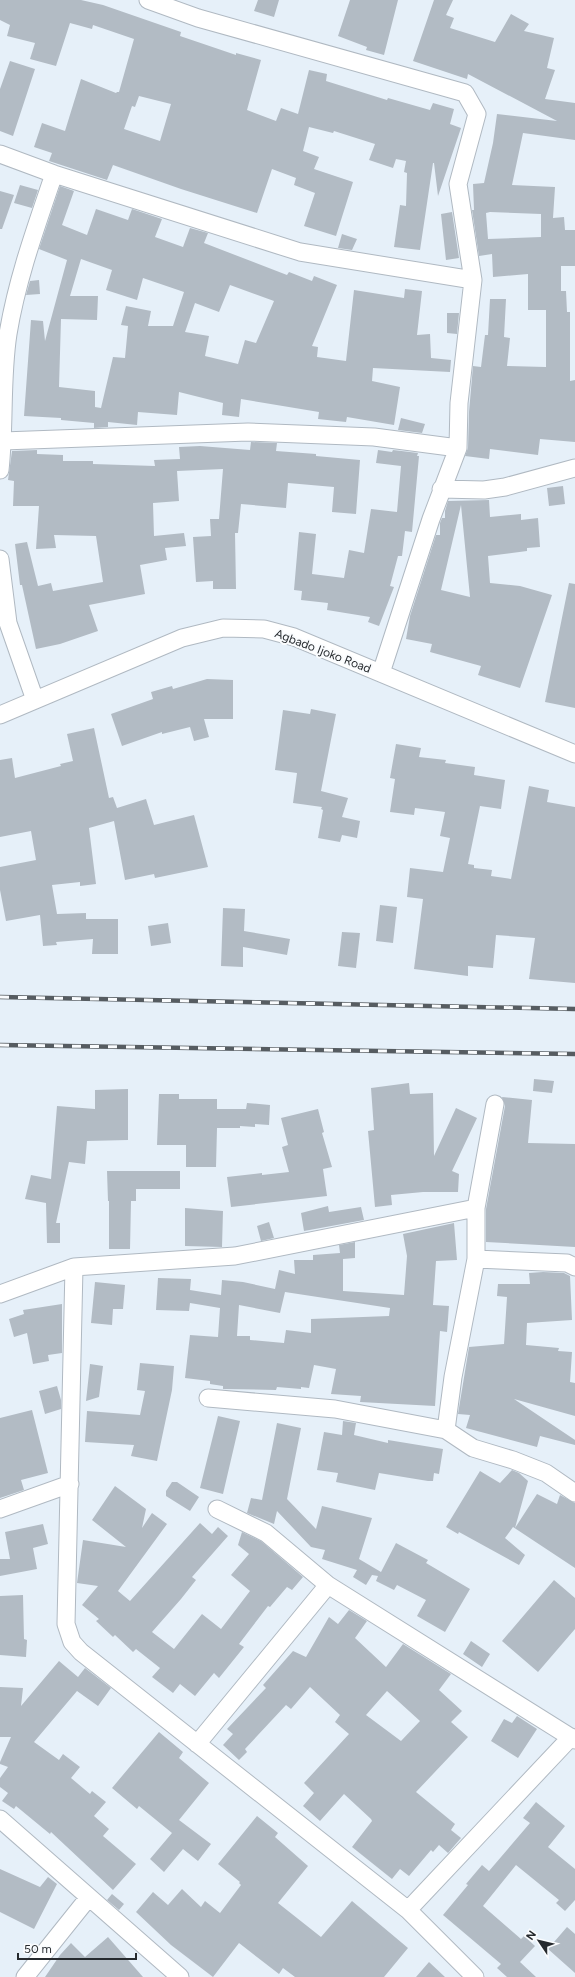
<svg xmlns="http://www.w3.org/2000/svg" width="575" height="1977" font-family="Figtree,sans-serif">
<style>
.building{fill:#b2bbc4;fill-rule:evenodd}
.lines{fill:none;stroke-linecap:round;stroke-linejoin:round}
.minor-casing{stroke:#b0b9c2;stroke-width:19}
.minor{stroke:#fff;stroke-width:17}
.rail-casing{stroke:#565c61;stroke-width:4.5}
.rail{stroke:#fafcfe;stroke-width:3;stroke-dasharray:9;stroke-linecap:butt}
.labels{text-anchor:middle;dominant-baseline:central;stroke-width:4;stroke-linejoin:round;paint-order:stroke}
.street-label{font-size:12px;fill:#262a2e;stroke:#fafcfe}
</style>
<rect width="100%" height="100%" fill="#e6f0f9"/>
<path class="building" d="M0 0H81L103 5 181 32 180 36 236 55V53L261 60 247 110 276 121 281 108 298 114 309 70 327 74 326 81 387 100 388 98 430 110 433 103 454 109 450 124 461 128 438 196 434 163H433L420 250 394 247 400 205 406 206 407 173 404 172 406 161 396 159 393 168 369 160 375 144 334 131 333 133 309 127 303 151 319 157 314 169 353 182 336 236 304 226 315 193 294 185 296 178 272 169 257 213 181 189 113 165 107 180 49 161 52 153 34 147 42 123 65 131 81 79 116 93 117 92H119L134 39 93 25 92 29 70 23 56 66 30 59 35 43 7 36 10 25 0 20ZM139 96 171 104 160 141 124 129 132 106 135 107Z
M258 0H279L274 17 254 11Z
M350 0H398L384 55 366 50 367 47 338 36Z
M434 0H453L446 15 454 18 450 28 495 42 511 14 529 24 524 31 554 38 547 68 555 70 545 99 575 103V140L523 133 512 185 555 187 553 218 564 217 565 230H575V266H561V291H566L567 312H570V381L575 380V442L540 439 538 455 490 449 489 459 465 456 468 448 469 412 473 366 481 367 485 335H488L490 299H506L504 337 510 338 507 366 546 367V310H528V274L493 277 492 254 479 256 472 210H474L473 184 484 183 493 143 497 114 557 121 468 74 467 79 413 61ZM490 212 541 214V237L488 239 486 213Z
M10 61 35 69 13 136 0 131V89Z
M20 185 38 190 32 208 14 203Z
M60 186 74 191 62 225 87 235 96 209 128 220 132 209 162 219 155 237 183 247 190 228 208 233 204 243 287 275 289 272 312 281 314 276 337 285 312 346 318 347 317 357 346 361 354 290 404 298 405 289 422 291 417 335 430 334 431 358 451 360 450 372 373 368 372 381 400 387 394 425 347 417 346 422 318 419 319 412 241 399 239 417 222 415 223 403 179 392 177 415 138 412 137 425 108 422V427L94 428V423L61 420V418L24 416 31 320 43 321 45 341 67 260 39 249ZM81 259 112 270 106 290 137 300 143 278 184 292 173 326H148L151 311 126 306 121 325 128 326 125 358 113 357 101 408 95 407V391L59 387 61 319 97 320 98 296H70ZM230 285 274 301 256 343 245 340 238 364 205 356 209 336 185 332 195 303 219 312Z
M0 191 14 195 2 229H0Z
M452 212 459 258 446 260 441 214Z
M342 234 357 239 352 250 338 248Z
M39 280 40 294 26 295 30 281Z
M447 313H459L457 334 447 333Z
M401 418 425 424 422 433 398 430Z
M251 442 277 443 276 451 316 454V456L360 460 356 514 332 512 334 487 288 483 286 508 241 504 238 533H235L236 589H213V581L196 582 193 537 211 536 210 519H219L223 469 177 471 179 501 153 503 154 536 184 533 186 546 165 548 167 560 140 565 145 594 89 605 98 631 60 644 36 649 22 585H20L15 544 27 542 38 586 51 583 53 591 103 582 96 536 54 535 56 548 36 549 39 506H13L14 481 8 480 12 451 37 450V454L63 455V461H93V464L155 466 154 460 180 459 179 447 200 446 250 450Z
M378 450 392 452 393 450 418 453 417 456H419L412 532 405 531 402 556H398L390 586 394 587 379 626 368 622 370 617 327 610 328 603 301 600 302 591 294 590 299 532 316 534 312 574 344 578 349 550 364 553 371 509 397 512 401 466 376 463Z
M563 486 565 504 549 506 547 488Z
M489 500 490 517 521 514V520L538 518 540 547 527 548V551L488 556 490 583 520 586 552 595 520 688 478 675 481 666 430 652 432 644 406 639 410 616 436 535H440V523L442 518H445V511L448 501ZM461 505 470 597 441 590Z
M569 583 575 584V708L545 702Z
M207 679 233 680V719H204L209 737 194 741 190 727 162 734V732L122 746 111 714 153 699 151 692 172 686 173 689Z
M311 709 336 714 321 791 348 798 342 817 360 821 357 838 342 835 340 842 318 838 323 810 321 809 322 807 293 803 297 773 275 770 283 710 310 714Z
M94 728 109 798 113 797 117 808 146 799 154 825 194 815 208 867 155 878 154 874 125 880 114 821 89 828 96 884 80 886V882L52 885 57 914 86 913V919H118V954H92L93 939 56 942 57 945 43 946 40 915 6 921 0 890V867L36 860 31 831 0 837V760L12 758 15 778 61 766 60 764 73 761 67 734Z
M396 744 421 748 419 757 446 760 445 763 475 767 474 775 505 780 501 809 480 806 468 864 474 865V868L492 870 491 876 511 879 529 786 549 790 547 802 575 807V983L529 979 535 938 496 935 493 968 468 966V976L414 969 423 899 407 897 410 868 443 872 450 838 440 836 445 812 415 808 414 815 390 812 395 779 390 778Z
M380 905 397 907 393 943 376 941Z
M223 908 245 909 244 931 290 939 287 955 243 947V967L221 966Z
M168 923 171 943 151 946 148 926Z
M342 932 360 933 356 968 338 966Z
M534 1079 554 1081 552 1093 533 1091Z
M409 1083 410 1094 433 1093 434 1156 456 1108 477 1118 452 1171 459 1174 458 1192H423L391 1195 392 1205 375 1207 368 1131 374 1130 371 1088Z
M128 1089V1140L87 1141 85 1164 69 1162 56 1223H60V1243H47L46 1203 25 1199 31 1175 51 1179 57 1106 95 1109V1090Z
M159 1094H179V1099H217V1109H246L247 1103 270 1105 269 1125 255 1124V1127L240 1126V1128H217L216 1167H186V1145H157Z
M502 1097 532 1100 528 1143 575 1144V1247L486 1242V1209L505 1106Z
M318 1109 324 1132 322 1133 332 1167 323 1169 327 1196 231 1207 227 1177 262 1173V1175L289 1172 282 1147 288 1145 281 1118Z
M107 1171H180V1189H136V1201H131L130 1249H109V1201H108Z
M328 1206 329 1212 361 1207 364 1220 304 1231 301 1213Z
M185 1208 223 1211 222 1247 185 1246Z
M269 1222 274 1238 261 1241 257 1226Z
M454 1223 457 1260 436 1261 433 1305 449 1306 447 1332 440 1331 435 1406 360 1402 361 1396 331 1394 336 1369 314 1365 309 1388 301 1387V1389L277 1387 276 1390 223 1389V1386L210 1384V1381L185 1378 190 1335 218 1337 220 1308 190 1303 189 1311 156 1310 158 1278 191 1279 190 1290 221 1295 222 1280 243 1282 275 1289 279 1270 295 1274 294 1260H313V1255L340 1253 339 1245 355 1242V1258L343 1259V1291L404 1295 407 1256 403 1234ZM285 1292 390 1308 389 1316 311 1319V1333L286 1330 284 1343 250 1340V1336H237L239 1305 280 1313Z
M543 1272 564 1273 570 1276 572 1320 527 1323 526 1345 559 1348 558 1351 572 1352 570 1382 575 1383V1416L514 1399 575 1440V1445L540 1436 537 1447 466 1428 470 1415 458 1414 469 1347 504 1344 507 1297 497 1296 498 1284H530L529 1273Z
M95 1282 125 1285 123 1309H113L112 1325 91 1323Z
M62 1304V1353L48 1355 49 1361 33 1364 27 1333 14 1337 9 1319 24 1314 23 1310Z
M140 1363 174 1366 172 1390 157 1461 131 1456 134 1445 85 1442 87 1411 140 1415 145 1391 137 1390Z
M90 1364 103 1366 99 1397 86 1401Z
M57 1386 61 1400V1409L45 1414 39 1391Z
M32 1410 48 1473 21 1480 24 1490 0 1498V1418Z
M218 1416 240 1421 223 1494 200 1488Z
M343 1421 356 1423 354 1435 388 1443V1440L443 1449 439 1474 434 1473 433 1481H428L379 1473 375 1490 336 1482 338 1473 317 1470 324 1432 342 1435Z
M277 1423 301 1428 287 1499 316 1529 322 1506 372 1518 359 1559 381 1572 396 1543 428 1560 426 1563 470 1589 445 1632 417 1616 426 1600 397 1585 394 1590 376 1581 378 1576 372 1575 366 1585 353 1577 357 1570 322 1559 325 1550 311 1547 277 1511 274 1524 247 1513 251 1498 262 1500Z
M512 1470 519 1473 528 1481 515 1528 537 1494 557 1504 560 1495 575 1503V1568L513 1527 505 1538 525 1555 519 1565 459 1532 458 1534 446 1527 480 1471 500 1483Z
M172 1482H177L199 1497 190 1511 166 1496V1491Z
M115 1486 146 1509 142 1528 152 1513 167 1524 118 1591 130 1601 200 1523 212 1534 218 1527 228 1536 192 1577 196 1580 181 1599 152 1632 174 1649 202 1614 221 1629 250 1591 231 1575 249 1554 238 1545 242 1532 261 1541 303 1577 292 1590 287 1587 270 1607 268 1606 239 1644 244 1647 219 1678 214 1673 195 1696 180 1684 173 1693 152 1677 160 1668 136 1649 133 1652 115 1635 113 1637 96 1621 99 1619 82 1605 98 1586 77 1583 83 1540 126 1547 92 1520Z
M43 1524 48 1544 33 1548 37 1569 0 1576V1559H10L5 1532Z
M554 1580 575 1598V1629L538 1672 502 1641Z
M23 1595 24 1639 27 1640 26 1657 0 1655V1596Z
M349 1610 367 1621 355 1638 386 1667 403 1644 451 1674 439 1690 462 1711 451 1722 468 1737 416 1792 455 1824 451 1830 461 1838 448 1853 439 1845 433 1852 431 1850 409 1876 400 1869 392 1879 352 1847 372 1821 371 1819 344 1794 320 1821 303 1806 314 1793 304 1783 349 1734 335 1722 340 1715 310 1687 291 1709 286 1705 245 1749 247 1752 239 1760 223 1745 233 1734 227 1729 266 1688 263 1685 293 1651 306 1657 329 1617 338 1624ZM387 1691 420 1721 401 1741 366 1715Z
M471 1641 490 1654 482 1667 463 1654Z
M59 1661 78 1677 85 1668 111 1688 98 1706 77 1691 34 1742 59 1760 63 1754 80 1767 71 1778 90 1794 92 1791 106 1802 94 1816 109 1829 103 1836 136 1864 113 1890 51 1832 50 1834 16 1806 14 1809 2 1801 8 1793 0 1787V1778L8 1767 0 1764V1762L11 1737H0V1687L23 1688 21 1706Z
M517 1716 537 1729 518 1758 491 1741 504 1719 512 1723Z
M159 1732 183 1752 179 1758 209 1783 179 1820 211 1844 198 1861 183 1849 164 1872 150 1859 172 1833 139 1806 137 1809 112 1788Z
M536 1802 565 1826 548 1847 575 1869V1900L565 1911 556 1903 559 1900 516 1865 483 1906 521 1939 524 1936 535 1946 520 1962 536 1977H507L497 1968 501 1964 443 1915 468 1885 466 1884 482 1865 489 1871 530 1823 523 1818Z
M257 1816 278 1833 275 1837 308 1866 278 1903 321 1937 352 1901 408 1948 384 1977H295L283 1968 279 1974 239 1943 213 1977 171 1945 136 1912 153 1892 168 1905 182 1889 201 1907 205 1901 220 1913 241 1885 239 1883 240 1882 218 1864Z
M0 1869 40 1887 48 1877 57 1884 34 1929 0 1912Z
M112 1894 124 1904 119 1910 107 1900Z
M567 1927 575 1934V1973L548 1949Z
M108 1937 143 1977H45L60 1955 71 1943 85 1957Z
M429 1962 445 1977H416Z"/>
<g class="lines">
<g class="minor-casing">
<path id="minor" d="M148 0 198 18 465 93 477 114 458 184 473 280 459 403 458 448 431 519 381 673
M0 154 54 174 300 252 473 280
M3 441 248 432 374 437 458 448
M0 470C5 425 1 379 8 334 17 279 36 227 54 174
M441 489 484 490 505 487 575 468
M0 559 8 623 35 700
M0 715 182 638 223 628 264 629 294 637 575 754
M495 1104 476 1208V1259L453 1377 446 1430 473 1448 513 1460 546 1473 575 1493
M476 1259 567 1263 575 1267
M74 1267 66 1624 72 1642 81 1652 408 1910 475 1977
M0 1294 74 1267 235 1256 476 1208
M208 1398 335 1409 446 1430
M0 1509 70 1484
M217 1509 266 1533 328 1585 575 1740
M197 1744 328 1585
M0 1819 180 1977
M408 1910 571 1737
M25 1977 89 1897"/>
</g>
<use href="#minor" class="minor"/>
<g class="rail-casing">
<path id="rail" d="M0 997 575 1009
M0 1045 575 1054"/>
</g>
<use href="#rail" class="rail"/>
</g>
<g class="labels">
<g class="street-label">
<text transform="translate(323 651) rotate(21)">Agbado Ijoko Road</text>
</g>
</g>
<g transform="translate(539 1941) rotate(305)" stroke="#fafcfe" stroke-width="3" paint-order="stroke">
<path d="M0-3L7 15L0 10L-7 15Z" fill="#262a2e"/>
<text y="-6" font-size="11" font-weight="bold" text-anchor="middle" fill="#262a2e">N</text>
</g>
<path d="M18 1953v6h118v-6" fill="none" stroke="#262a2e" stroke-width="2"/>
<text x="24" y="1953" font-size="12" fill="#262a2e" stroke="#fafcfe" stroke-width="3" paint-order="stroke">50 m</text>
</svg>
